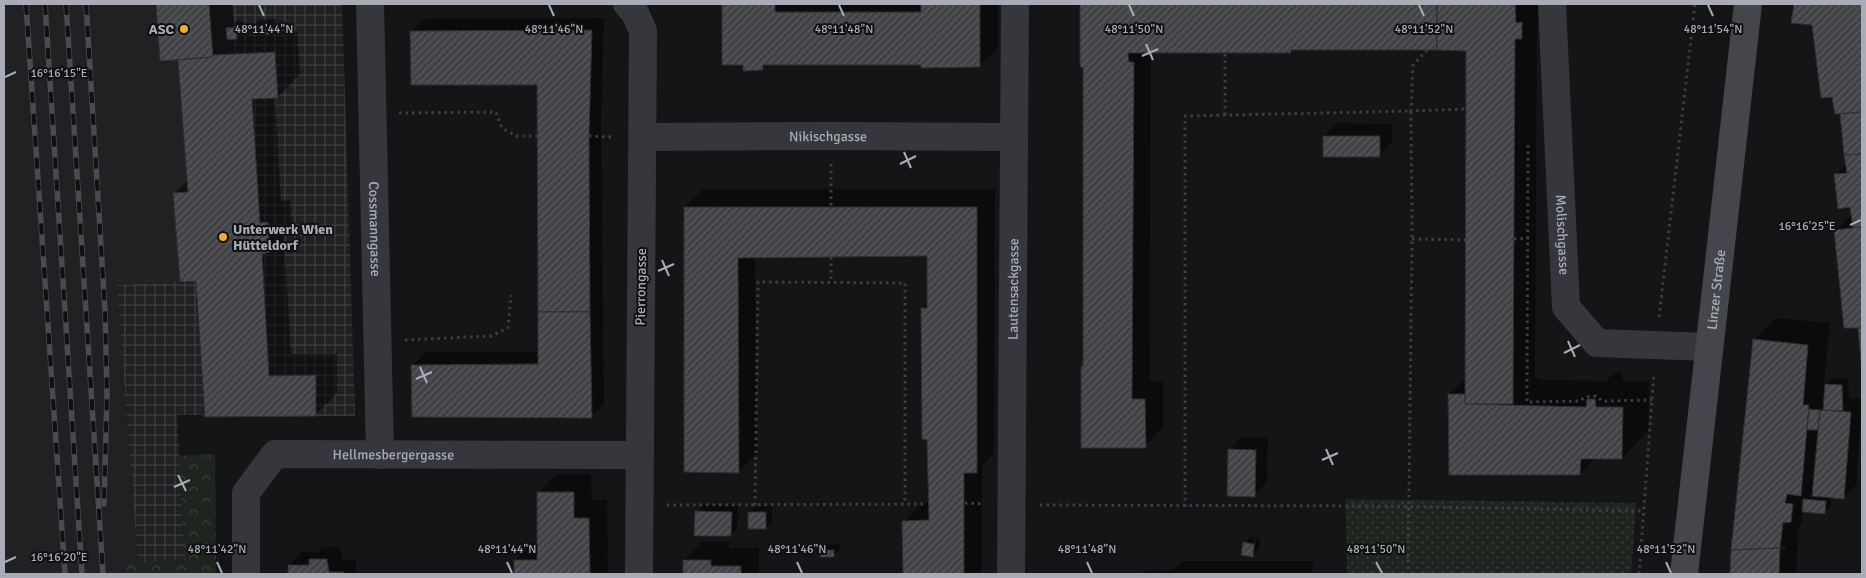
<svg xmlns="http://www.w3.org/2000/svg" width="1866" height="578" font-family="Signika,sans-serif">
<style>
.built{fill:#212124}
.industrial{fill:url(#industrial-grid)}
.green{fill:url(#green-dots)}
.forest{fill:url(#forest-crowns)}
.shadow{fill:#0007;fill-rule:evenodd}
.building{fill:url(#building-hatch);stroke:#2f2f33}
.lines{fill:none;stroke-linecap:round;stroke-linejoin:round}
.path{stroke:#3c3e43;stroke-width:3;stroke-dasharray:2.5 4;stroke-linecap:butt}
.street{stroke:#36373c;stroke-width:28}
.secondary{stroke:#44464c;stroke-width:28}
.tram{stroke:#494b51;stroke-width:1}
.rail-casing{stroke:#494b51;stroke-width:5.5}
.rail{stroke:#101012;stroke-width:4;stroke-dasharray:11;stroke-linecap:butt}
.ticks{fill:none;stroke:#a8acb6;stroke-width:2}
.poi-dot{fill:#e9ad3b;stroke:#101012;stroke-width:2}
.labels{text-anchor:middle;dominant-baseline:central;stroke-width:4;stroke-linejoin:round;paint-order:stroke}
.poi-label{font-size:14px;font-weight:bold;fill:#a8acb6;stroke:#101012;text-anchor:end}
.street-label{font-size:14px;fill:#a8acb6;stroke:#101012}
.ticks-label{font-size:12px;text-anchor:middle;fill:#a8acb6;stroke:#101012;stroke-width:4;stroke-linejoin:round;paint-order:stroke}
</style>
<defs>
<pattern id="industrial-grid" width="8" height="8" patternUnits="userSpaceOnUse" patternTransform="scale(1.25)"><rect width="8" height="8" fill="#212124"/><path d="M0 4h8M4 0v8" fill="none" stroke="#3e3f42"/></pattern>
<pattern id="green-dots" width="8" height="8" patternUnits="userSpaceOnUse" patternTransform="scale(1.25)"><rect width="8" height="8" fill="#1d251e"/><path d="M2 2h.1M6 6h.1" fill="none" stroke="#3b423c" stroke-width="1.8" stroke-linecap="round"/></pattern>
<pattern id="forest-crowns" width="20" height="18" patternUnits="userSpaceOnUse" patternTransform="scale(1.25)"><rect width="20" height="18" fill="#1d251e"/><path d="M2 6a3 3 0 1 1 6 0M12 15a3 3 0 1 1 6 0" fill="none" stroke="#3b423c"/></pattern>
<pattern id="building-hatch" width="6" height="6" patternUnits="userSpaceOnUse" patternTransform="scale(1.25)"><rect width="6" height="6" fill="#424247"/><path d="M-1 1l2-2M0 6l6-6M5 7l2-2" fill="none" stroke="#5a5b5f"/></pattern>
</defs>
<rect width="100%" height="100%" fill="#151517"/>
<polygon class="built" points="4,4 289,4 272,52 213,55 213,57 178,60 188,192 173,194 180,282 117,285 138,563 126,563 127,574 4,574"/>
<polygon class="industrial" points="232,4 342,4 355,416 205,417 204,415 177,415 185,560 138,563 117,285 179,282 173,193 188,192 178,60 235,54"/>
<polygon class="green" points="1346,499 1636,503 1631,574 1347,574"/>
<polygon class="forest" points="215,454 216,574 127,574 126,563 185,560 179,456"/>
<g class="shadow">
<polygon points="157,4 232,4 234,22 242,21 243,33 253,33 253,26 259,20 276,19 277,27 272,32 297,31 300,74 278,97 275,97 281,201 290,200 292,229 284,236 291,354 337,354 337,393 315,415 206,416 197,279 174,194 188,180 179,58 161,60"/>
<polygon points="723,4 998,4 998,48 979,66 922,64 767,64 762,69 744,64 723,64"/>
<polygon points="1082,4 1543,4 1543,16 1537,22 1535,378 1540,378 1540,380 1606,381 1615,372 1622,373 1623,381 1649,381 1648,431 1622,458 1596,458 1580,474 1449,394 1467,377 1468,50 1293,49 1290,52 1151,52 1150,381 1163,381 1163,428 1145,446 1082,366 1084,365 1084,65 1082,65"/>
<polygon points="1795,4 1862,4 1862,359 1859,329 1861,327 1835,231 1852,214 1851,205 1835,175 1847,163 1841,114 1843,112 1833,96 1813,24 1793,22"/>
<polygon points="604,18 601,122 604,404 591,417 413,365 426,352 539,352 539,84 411,32 424,19"/>
<polygon points="1337,123 1392,124 1392,143 1379,156 1324,136"/>
<polygon points="703,189 995,189 994,453 982,466 982,570 978,574 905,574 904,522 922,503 930,503 922,308 928,302 928,255 755,256 757,453 738,472 685,207"/>
<path d="M1776,318L1830,323L1824,383H1827L1832,378L1848,379L1849,398L1862,399L1856,485L1843,498L1831,497V506L1824,513L1803,511L1802,524L1798,528L1796,574H1731L1754,340ZM1786,546V549L1748,551V548Z"/>
<polygon points="1242,437 1268,437 1267,482 1254,495 1229,450"/>
<polygon points="591,474 592,500 607,500 608,574 515,574 515,560 533,542 539,542 538,493 556,475"/>
<polygon points="703,505 738,506 737,529 731,535 696,512"/>
<polygon points="756,506 772,506 772,522 766,528 749,512"/>
<path d="M1251,536L1260,538L1259,549L1252,555L1245,543ZM1254,537L1256,538L1255,550H1252Z"/>
<polygon points="702,542 729,542 729,548 759,548 759,574 684,574 684,561"/>
<polygon points="828,544 840,544 840,549 833,556 821,550"/>
<polygon points="323,547 339,547 339,551 342,551 342,560 356,560 356,574 290,574 290,565 302,552 318,552"/>
<polygon points="1183,561 1312,561 1314,562 1312,574 1142,574 1145,571 1173,570"/>
</g>
<g class="building">
<polygon points="156,4 209,4 213,57 160,61"/>
<polygon points="722,4 775,4 775,12 921,12 921,4 980,4 980,67 921,68 921,65 763,65 763,70 743,71 743,65 722,65"/>
<polygon points="1080,4 1437,4 1437,50 1291,50 1291,53 1128,53 1129,62 1134,62 1132,399 1145,399 1146,448 1081,448 1081,366 1083,366 1083,67 1080,67"/>
<polygon points="1437,4 1515,4 1516,23 1522,22 1522,39 1515,39 1513,404 1465,404 1466,51 1437,50"/>
<polygon points="1794,4 1862,4 1862,112 1835,114 1832,97 1821,98 1812,25 1791,23"/>
<polygon points="270,25 271,34 252,35 251,26"/>
<polygon points="236,27 237,39 227,40 226,28"/>
<polygon points="592,30 589,136 590,312 538,312 537,85 411,85 410,31"/>
<polygon points="275,52 278,98 252,99 260,223 268,222 270,252 262,254 269,376 316,375 316,416 205,417 196,281 180,282 173,193 188,192 178,60 213,57 213,55"/>
<polygon points="1862,112 1862,154 1844,155 1840,114"/>
<rect x="1323" y="136" width="57" height="21"/>
<polygon points="1862,154 1862,227 1853,228 1850,207 1838,209 1834,174 1847,173 1844,155"/>
<polygon points="684,207 977,207 977,473 964,473 964,574 903,574 902,521 929,520 927,440 922,439 921,308 927,308 927,256 738,258 739,473 684,472"/>
<polygon points="1862,227 1862,328 1844,328 1834,230"/>
<polygon points="538,312 590,312 592,418 412,417 411,365 538,364"/>
<polygon points="1862,328 1862,372 1858,329"/>
<polygon points="1753,339 1808,345 1803,405 1809,405 1801,496 1787,494 1785,503 1793,504 1791,522 1783,523 1780,548 1731,550"/>
<polygon points="1825,384 1842,385 1843,411 1823,410"/>
<polygon points="1448,394 1465,394 1465,404 1586,407 1587,399 1595,399 1596,407 1623,407 1622,459 1581,459 1580,475 1449,475"/>
<polygon points="1809,409 1820,410 1818,430 1807,430"/>
<polygon points="1820,410 1851,412 1844,499 1812,496"/>
<polygon points="1228,449 1256,450 1255,497 1227,496"/>
<polygon points="537,492 574,492 574,518 589,518 590,574 514,574 514,560 537,560"/>
<polygon points="1803,499 1826,501 1825,514 1802,512"/>
<polygon points="695,511 732,512 731,536 694,536"/>
<rect x="748" y="512" width="18" height="17"/>
<polygon points="1243,542 1254,544 1253,557 1241,555"/>
<polygon points="1780,548 1779,574 1730,574 1731,550"/>
<rect x="820" y="550" width="14" height="7"/>
<polygon points="309,559 327,559 329,572 344,572 344,574 288,574 288,565 309,565"/>
<polygon points="683,560 711,560 711,566 741,566 741,574 683,574"/>
</g>
<g class="lines">
<g class="path">
<polyline points="1427,50 1413,65 1411,111 1466,109"/>
<polyline points="1225,54 1225,115"/>
<polyline points="399,113 496,112 502,128 516,136 538,136"/>
<polyline points="589,136 613,137"/>
<polyline points="1528,145 1527,402 1580,401 1585,397 1596,396 1602,401 1652,400"/>
<polyline points="831,164 831,207"/>
<polyline points="1412,239 1466,240"/>
<polyline points="1514,239 1529,238"/>
<polyline points="831,257 831,283"/>
<polyline points="1659,317 1695,4"/>
<polyline points="405,340 491,336 508,328 511,295"/>
<polyline points="965,503 983,504"/>
<polyline points="667,505 927,504"/>
<polyline points="755,505 758,282 905,283 905,504"/>
<polyline points="1040,505 1380,506 1644,511"/>
<polyline points="1185,507 1185,116 1411,111 1412,239 1408,574"/>
<polyline points="1639,574 1654,373"/>
</g>
<g class="street">
<path id="s1" d="M370,4L380,455"/>
<polyline points="627,4 635,13 643,31 639,574"/>
<path id="s2" d="M1552,4L1566,307L1597,343L1709,347"/>
<path id="s3" d="M643,137L831,136L1013,137"/>
<path id="s4" d="M246,574V493L275,454L640,455"/>
<path id="s5" d="M1011,574L1015,4"/>
</g>
<path class="secondary" id="s6" d="M1684,574L1748,4"/>
<g class="tram">
<polyline points="1677,574 1685,486 1740,4"/>
<polyline points="1690,574 1706,407 1753,4"/>
</g>
<g class="rail-casing">
<g id="rail">
<polyline points="26,4 65,574"/>
<polyline points="45,4 82,574"/>
<polyline points="66,4 103,574"/>
<polyline points="86,4 105,311 107,395 104,504"/>
</g>
</g>
<use href="#rail" class="rail"/>
</g>
<path class="ticks" d="M259,5L264,16M549,5L554,16M839,5L844,16M1129,5L1134,16M1419,5L1424,16M1708,5L1713,16M1146,44L1153,60M1142,56L1158,49M5,77L16,72M904,152L911,168M900,164L916,156M1850,225L1861,220M662,260L669,276M658,271L674,264M1568,341L1575,357M1564,353L1580,345M420,367L427,383M416,379L432,372M1326,449L1333,465M1322,460L1338,453M178,475L186,491M174,487L190,480M5,562L16,557M217,562L222,573M507,562L512,573M797,562L802,573M1087,562L1092,573M1376,562L1382,573M1666,562L1671,573"/>
<g class="poi-dot">
<circle cx="184" cy="29" r="5"/>
<circle cx="223" cy="237" r="5"/>
</g>
<g class="labels">
<g class="poi-label">
<text x="174" y="29">ASC</text>
<text x="233" y="229" text-anchor="start">Unterwerk Wien<tspan x="233" dy="16">Hütteldorf</tspan></text>
</g>
<g class="street-label">
<text stroke="none"><textPath href="#s3" startOffset="185">Nikischgasse</textPath></text>
<text stroke="none"><textPath href="#s1" startOffset="225">Cossmanngasse</textPath></text>
<text stroke="none"><textPath href="#s2" startOffset="231">Molischgasse</textPath></text>
<text transform="translate(641 287) rotate(-89)">Pierrongasse</text>
<text stroke="none"><textPath href="#s5" startOffset="285">Lautensackgasse</textPath></text>
<text stroke="none"><textPath href="#s6" startOffset="286">Linzer Straße</textPath></text>
<text stroke="none"><textPath href="#s4" startOffset="248">Hellmesbergergasse</textPath></text>
</g>
</g>
<g class="ticks-label">
<text x="264" y="33">48°11'44"N</text>
<text x="844" y="33">48°11'48"N</text>
<text x="1134" y="33">48°11'50"N</text>
<text x="1424" y="33">48°11'52"N</text>
<text x="554" y="33">48°11'46"N</text>
<text x="1713" y="33">48°11'54"N</text>
<text x="59" y="77">16°16'15"E</text>
<text x="1807" y="230">16°16'25"E</text>
<text x="217" y="553">48°11'42"N</text>
<text x="507" y="553">48°11'44"N</text>
<text x="797" y="553">48°11'46"N</text>
<text x="1087" y="553">48°11'48"N</text>
<text x="1376" y="553">48°11'50"N</text>
<text x="1666" y="553">48°11'52"N</text>
<text x="59" y="561">16°16'20"E</text>
</g>
<rect width="1866" height="578" fill="none" stroke="#a8acb6" stroke-width="10"/>
</svg>
